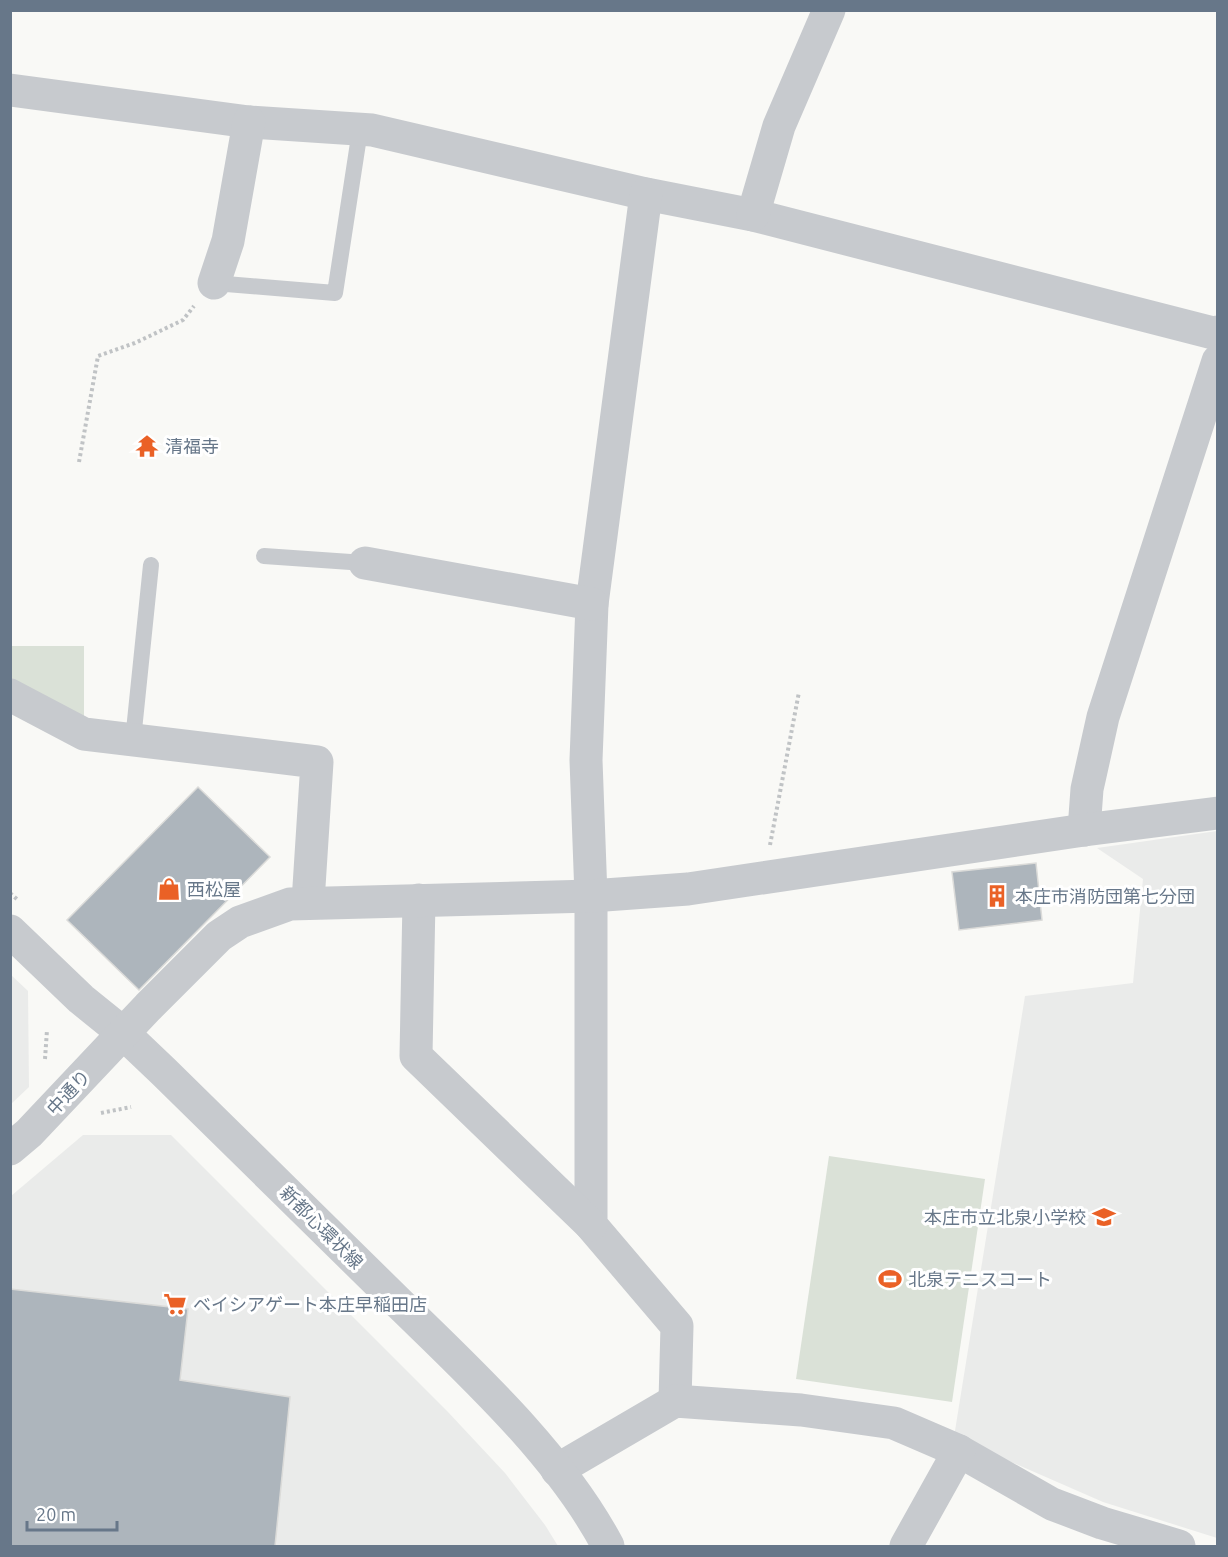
<svg xmlns="http://www.w3.org/2000/svg" width="1228" height="1557" font-family="Ubuntu,'Noto Sans JP',sans-serif">
<style>
.built{fill:#eaebea}
.green{fill:#dae1d7}
.building{fill:#adb5bc;stroke:#dbdbd9;stroke-width:1.5}
.lines{fill:none;stroke-linecap:round;stroke-linejoin:round}
.path{stroke:#c0c3c5;stroke-width:4;stroke-dasharray:3 3;stroke-linecap:butt}
.service{stroke:#c7cace;stroke-width:16}
.minor{stroke:#c7cace;stroke-width:33}
.tertiary{stroke:#c7cace;stroke-width:33}
.labels{text-anchor:middle;dominant-baseline:central;stroke-width:6;stroke-linejoin:round;paint-order:stroke}
.poi-label{font-size:18px;fill:#677789;stroke:#fff;text-anchor:start}
.street-label{font-size:18px;fill:#677789;stroke:#fff}
</style>
<rect width="100%" height="100%" fill="#f9f9f6"/>
<g class="built">
<polygon points="1217,831 1217,1538 1103,1502 954,1437 1025,996 1133,983 1143,879 1097,848"/>
<polygon points="11,975 28,991 29,1087 11,1104"/>
<polygon points="83,1135 171,1135 448,1412 505,1473 545,1525 558,1546 11,1546 11,1196"/>
</g>
<g class="green">
<polygon points="10,646 84,646 84,718 11,679"/>
<polygon points="829,1156 985,1179 952,1402 796,1379"/>
</g>
<g class="building">
<polygon points="198,787 270,857 139,990 67,920"/>
<polygon points="1036,863 1042,920 959,930 952,872"/>
<polygon points="10,1289 188,1309 180,1380 290,1397 275,1546 10,1546"/>
</g>
<g class="lines">
<g class="path">
<polyline points="79,462 98,356 135,343 183,320 194,306"/>
<polyline points="770,845 799,692"/>
<polyline points="10,893 18,900"/>
<polyline points="45,1059 47,1030"/>
<polyline points="101,1113 131,1107"/>
</g>
<g class="service">
<polyline points="214,283 335,293 360,130"/>
<polyline points="264,556 365,563"/>
<polyline points="133,740 151,565"/>
</g>
<g class="minor">
<polyline points="10,90 249,122 372,130 646,194 753,215 1213,333 1218,332"/>
<polyline points="646,194 592,604 586,760 591,896 591,1225 677,1326 675,1401"/>
<polyline points="214,283 228,241 249,122"/>
<polyline points="365,563 592,604"/>
<polyline points="10,695 84,734 317,762 308,902"/>
<polyline points="1084,830 1087,789 1103,717 1218,361"/>
<polyline points="419,900 416,1056 591,1225"/>
<polyline points="557,1470 675,1401 801,1410 894,1423 959,1451 1052,1504 1102,1523 1179,1546"/>
<polyline points="906,1546 959,1451"/>
</g>
<g class="tertiary">
<polyline points="753,215 779,126 829,10"/>
<path d="M10,931L81,999L123,1033L164,1072C244,1151 324,1229 404,1308C476,1378 561,1457 608,1546"/>
<polyline points="10,1149 29,1133 148,1007 219,936 240,922 290,904 591,896 688,889 1084,830 1218,813"/>
</g>
</g>
<defs>
<g id="temple-bare" transform="scale(1.8)"><path d="M0-6L5-2H3V0L6.5 2.5H4V6H1.5V3h-3V6H-4V2.5H-6.5L-3 0V-2H-5Z" fill="#ea6126" stroke="#fff" stroke-width="2.5" paint-order="stroke"/></g>
<g id="shop-bare" transform="scale(1.8)"><path d="M-5-2.5h2.3a2.7 3.5 0 0 1 5.4 0H5L5.5 6h-11ZM-1.5-2.5h3a1.5 2.3 0 0 0-3 0Z" fill="#ea6126" stroke="#fff" stroke-width="2.5" paint-order="stroke"/></g>
<g id="building-bare" transform="scale(1.8)"><path d="M-4-6H4V6H1V3H-1V6H-4ZM-2.5-4.3h1.7v1.8h-1.7ZM.8-4.3h1.7v1.8H.8ZM-2.5-1h1.7V.8h-1.7ZM.8-1h1.7V.8H.8Z" fill="#ea6126" stroke="#fff" stroke-width="2.5" paint-order="stroke"/></g>
<g id="school-bare" transform="scale(1.8)"><path d="M0-5L7-2L0 1L-7-2ZM-4 1L0 2.5L4 1V4Q0 6-4 4Z" fill="#ea6126" stroke="#fff" stroke-width="2.5" paint-order="stroke"/></g>
<g id="stadium-bare" transform="scale(1.8)"><path d="M0-5a6.5 5 0 1 0 0 10a6.5 5 0 1 0 0-10ZM-3.5-1.8h7v3.6h-7Z" fill="#ea6126" stroke="#fff" stroke-width="2.5" paint-order="stroke"/></g>
<g id="supermarket-bare" transform="scale(1.8)"><path d="M-6-5.5h2.5l.6 2H6L4.5 2H-2.5L-4.4-4H-6ZM-1.5 3.2a1.3 1.3 0 1 0 .1 0ZM3 3.2a1.3 1.3 0 1 0 .1 0Z" fill="#ea6126" stroke="#fff" stroke-width="2.5" paint-order="stroke"/></g>
</defs>
<g fill-rule="evenodd">
<use href="#temple-bare" x="147" y="446"/>
<use href="#shop-bare" x="169" y="889"/>
<use href="#building-bare" x="997" y="896"/>
<use href="#school-bare" x="1104" y="1217"/>
<use href="#stadium-bare" x="890" y="1279"/>
<use href="#supermarket-bare" x="175" y="1304"/>
</g>
<g class="labels">
<g class="poi-label">
<text x="165" y="446">清福寺</text>
<text x="187" y="889">西松屋</text>
<text x="1015" y="896">本庄市消防団第七分団</text>
<text x="1086" y="1217" text-anchor="end">本庄市立北泉小学校</text>
<text x="908" y="1279">北泉テニスコート</text>
<text x="193" y="1304">ベイシアゲート本庄早稲田店</text>
</g>
<g class="street-label">
<text transform="translate(68 1092) rotate(-47)">中通り</text>
<text transform="translate(322 1227) rotate(45)">新都心環状線</text>
</g>
</g>
<rect width="1228" height="1557" fill="none" stroke="#677789" stroke-width="24"/>
<path d="M27 1521v9h90v-9" fill="none" stroke="#677789" stroke-width="3"/>
<text x="36" y="1521" font-size="18" fill="#677789" stroke="#ffffff" stroke-width="4.5" paint-order="stroke">20 m</text>
</svg>
